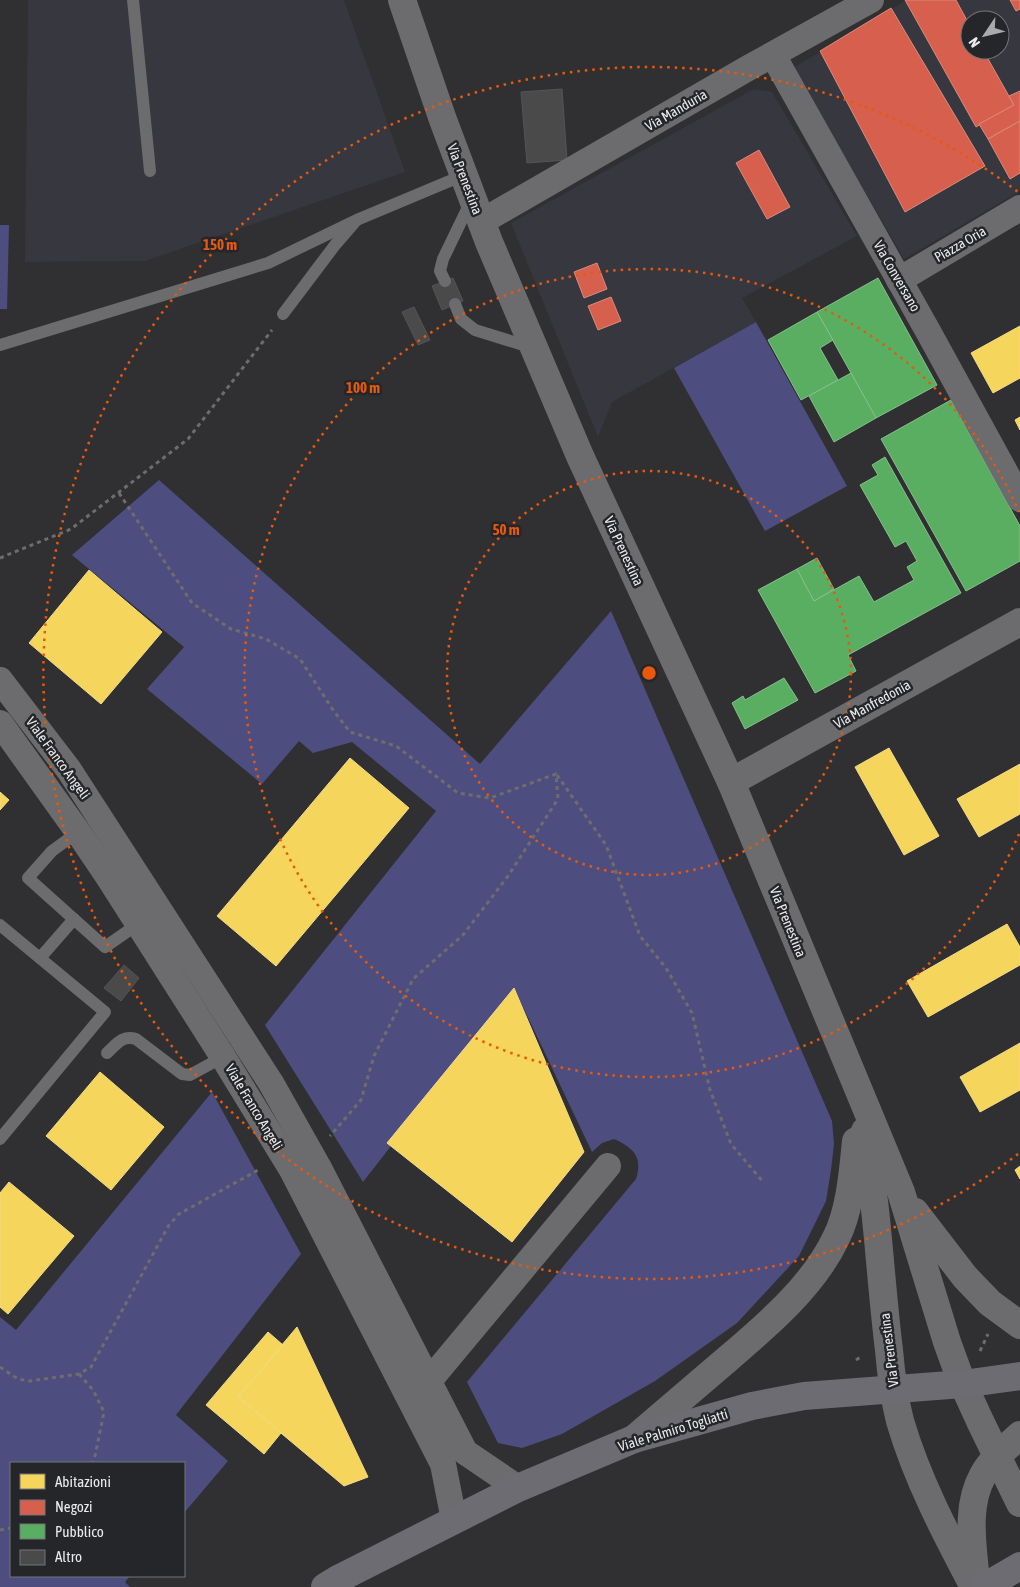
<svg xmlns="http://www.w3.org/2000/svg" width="1020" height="1587" font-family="'Asap Condensed',sans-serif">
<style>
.built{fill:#36373f;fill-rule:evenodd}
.green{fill:#4d4e7f}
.homes{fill:#f6d55c;stroke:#f3dc88}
.shops{fill:#d6604d;stroke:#dc8a7d}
.public{fill:#5aae61;stroke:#86c08b}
.building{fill:#4a4a4b;stroke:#545454}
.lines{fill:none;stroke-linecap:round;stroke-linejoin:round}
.path{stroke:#6d6d6e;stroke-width:3;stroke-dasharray:4 4;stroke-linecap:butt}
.lane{stroke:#6c6c6e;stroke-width:12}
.street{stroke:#6c6c6e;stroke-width:26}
.secondary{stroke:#6c6c6e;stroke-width:28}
.primary{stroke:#6c6c72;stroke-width:28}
.ring{fill:none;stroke:#e8590c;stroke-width:2.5;stroke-dasharray:2.5 5}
.labels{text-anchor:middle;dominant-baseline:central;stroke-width:5;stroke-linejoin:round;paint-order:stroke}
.street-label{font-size:14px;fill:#ebebee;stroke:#252629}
.centre{fill:#e8590c;stroke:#252629;stroke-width:2.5}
.ring-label{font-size:15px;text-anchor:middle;font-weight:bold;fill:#e8590c;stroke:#252629;stroke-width:5;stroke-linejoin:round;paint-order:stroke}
</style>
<rect width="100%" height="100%" fill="#303032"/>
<g class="built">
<polygon points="28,0 344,0 405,172 145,261 25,262"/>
<path d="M907,0H1020V191L904,259L793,68ZM970,20H1000V50H970Z"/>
<polygon points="754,89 772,92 857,236 742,298 756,322 612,402 598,437 511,223"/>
</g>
<g class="green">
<polygon points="0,225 9,225 7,309 0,309"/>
<polygon points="756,322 847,486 765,531 674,368"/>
<path d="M159,480L480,764L611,611L832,1121L834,1144L831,1170L826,1201L799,1256L737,1323L655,1381L562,1434L522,1448L498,1443L467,1382L636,1179C643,1157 634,1148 614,1139L602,1143L592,1152L514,988L363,1182L265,1025L436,811L352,742L313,753L299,741L262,784L147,689L184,647L72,555Z"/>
<polygon points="212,1092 301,1254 176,1415 228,1461 184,1513 184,1463 11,1463 11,1576 130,1576 125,1582 130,1587 0,1587 0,1317 16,1330"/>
</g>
<g class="homes">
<polygon points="1020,326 1020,378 993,393 971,353"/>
<polygon points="1020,417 1020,430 1015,420"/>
<polygon points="89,570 162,632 101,704 29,643"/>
<polygon points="889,748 939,836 904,855 855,767"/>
<polygon points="350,758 409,808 276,966 217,916"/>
<polygon points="1020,764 1020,814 979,837 957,799"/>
<polygon points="0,792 9,800 0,810"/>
<polygon points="1007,924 1020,947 1020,965 928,1017 907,981"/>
<polygon points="514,988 584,1152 512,1242 387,1143"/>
<polygon points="1020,1043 1020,1090 980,1112 960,1077"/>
<polygon points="100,1072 164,1127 111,1190 46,1136"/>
<polygon points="1020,1166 1020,1179 1015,1170"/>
<polygon points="9,1182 74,1236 8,1314 0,1307 0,1193"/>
<polygon points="297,1327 368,1477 344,1486 238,1397"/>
<polygon points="268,1332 283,1345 238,1397 281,1433 264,1454 206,1405"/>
</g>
<g class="shops">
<polygon points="905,0 956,0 970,26 970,50 983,50 1014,105 976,127"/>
<polygon points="1010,0 1020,0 1020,9 1016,11"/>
<polygon points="891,8 985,166 905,212 820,51"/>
<polygon points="1020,91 1020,121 988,139 979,124 1014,105 1009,96"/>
<polygon points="1020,121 1020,173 1010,179 988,139"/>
<polygon points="759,150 790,207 767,219 736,163"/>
<polygon points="597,263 607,289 584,298 574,272"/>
<polygon points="611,297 621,321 598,330 588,306"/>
</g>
<g class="public">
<polygon points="878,278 937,385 876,418 817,312"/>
<polygon points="817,312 833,340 820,348 838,380 801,400 768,340"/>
<polygon points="851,373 876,418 834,442 809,396"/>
<polygon points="951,400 1020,526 1020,561 966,591 881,439"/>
<polygon points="885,457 961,593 848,655 856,671 815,693 758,590 797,569 814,601 859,576 874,602 914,580 907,567 917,561 906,541 895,547 860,485 878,475 872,465"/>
<polygon points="817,558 834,589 814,601 797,569"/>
<polygon points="784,678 798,700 745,729 732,703 743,696 745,700"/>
</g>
<g class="building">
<polygon points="562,89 567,160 527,163 521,92"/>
<polygon points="453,278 463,301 442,310 432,286"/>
<polygon points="414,307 430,340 418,345 402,312"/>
<polygon points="124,965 139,978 121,1001 104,988"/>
</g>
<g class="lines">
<g class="path">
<polyline points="119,493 192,603 231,629 266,639 300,659 333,710 350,732 396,746 458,793 490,798 556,774 558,799 508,876 463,935 413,979 374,1056 361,1100 330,1136"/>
<polyline points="0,558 71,529 188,439 272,330"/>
<polyline points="557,775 606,845 640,936 666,968 692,1013 710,1090 731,1144 764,1183"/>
<polyline points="980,1351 988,1334"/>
<polyline points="856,1360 862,1356"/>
<polyline points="0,1367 18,1379 30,1381 79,1374 91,1367 169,1225 179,1214 260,1169"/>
<polyline points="79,1374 93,1390 104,1412 95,1456 92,1463"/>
<polyline points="0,1530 11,1528"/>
</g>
<g class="lane">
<polyline points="133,0 150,171"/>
<polyline points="445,281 440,271 443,259 471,201"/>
<polyline points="455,304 461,319 475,330 533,348"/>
<polyline points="283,314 335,245 354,223"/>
<polyline points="0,345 268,263 359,219 464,175"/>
<polyline points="78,832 52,851 28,878 105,947 138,924"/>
<polyline points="0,925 105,1012 0,1139"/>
<polyline points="40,958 74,919"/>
<path d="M107,1053C117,1044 122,1035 136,1039L182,1074L190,1075L223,1057"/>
</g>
<g class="street">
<polyline points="773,55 929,333 1020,499"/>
<polyline points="481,222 750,67 871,0"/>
<polyline points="899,280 1020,208"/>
<polyline points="0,680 69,770 271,1083 320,1170 465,1452 518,1488"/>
<polyline points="0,723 78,832 109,878 223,1057 292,1170 443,1464 454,1520"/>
<polyline points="429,1381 608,1166"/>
</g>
<g class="secondary">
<polyline points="402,0 443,120 489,242 580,456 731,782 901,1192 947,1342 959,1375 980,1421 1020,1503"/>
<polyline points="731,782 1020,622"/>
<path d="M865,1131C869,1164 874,1196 877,1229C881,1269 884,1310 889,1350C891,1374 894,1397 900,1421C917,1479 946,1534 974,1587"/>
<polyline points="915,1212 965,1277 990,1303 1020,1325"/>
<path d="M634,1439C664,1413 694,1388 724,1362C765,1327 813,1287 836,1238C850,1211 853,1171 856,1141"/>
<path d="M976,1582C973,1546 965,1507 983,1475C992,1459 1007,1447 1020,1435"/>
</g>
<g class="primary">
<polyline points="325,1587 338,1579 518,1488 634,1439 752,1406 804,1396 963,1384 1020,1376"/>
<polyline points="984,1587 1020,1566"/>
</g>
</g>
<g class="ring">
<circle cx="649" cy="673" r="202"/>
<path d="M1019 834A404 404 0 1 1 1019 512"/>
<path d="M1018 1154A606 606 0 1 1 1018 192"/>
</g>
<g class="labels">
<g class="street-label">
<text transform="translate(676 110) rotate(-30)">Via Manduria</text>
<text transform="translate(465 179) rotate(69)">Via Prenestina</text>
<text transform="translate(960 244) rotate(-30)">Piazza Oria</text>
<text transform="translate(897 276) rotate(60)">Via Conversano</text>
<text transform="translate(624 551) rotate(65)">Via Prenestina</text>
<text transform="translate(872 704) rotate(-29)">Via Manfredonia</text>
<text transform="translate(58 758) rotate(54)">Viale Franco Angeli</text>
<text transform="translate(788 922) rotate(68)">Via Prenestina</text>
<text transform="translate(254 1107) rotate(59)">Viale Franco Angeli</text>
<text transform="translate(889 1350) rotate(-97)">Via Prenestina</text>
<text transform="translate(673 1430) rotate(-17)">Viale Palmiro Togliatti</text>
</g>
</g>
<circle cx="649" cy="673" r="8" class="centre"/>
<g class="ring-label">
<text x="220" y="250">150 m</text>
<text x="363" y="393">100 m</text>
<text x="506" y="535">50 m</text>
</g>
<rect x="10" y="1462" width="175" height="115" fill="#252629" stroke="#747578"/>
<rect x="20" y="1474" width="25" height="15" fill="#f6d55c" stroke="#747578"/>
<text x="55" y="1487" font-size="15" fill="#ebebee">Abitazioni</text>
<rect x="20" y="1500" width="25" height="15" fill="#d6604d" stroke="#747578"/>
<text x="55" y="1512" font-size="15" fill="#ebebee">Negozi</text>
<rect x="20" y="1524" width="25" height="15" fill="#5aae61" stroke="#747578"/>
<text x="55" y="1537" font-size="15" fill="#ebebee">Pubblico</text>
<rect x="20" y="1550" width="25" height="15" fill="#4a4a4b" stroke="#747578"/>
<text x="55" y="1562" font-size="15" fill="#ebebee">Altro</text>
<g transform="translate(985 35) rotate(235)"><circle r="24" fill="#252629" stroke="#747578"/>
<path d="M0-4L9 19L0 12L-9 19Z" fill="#aaaaac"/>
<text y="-8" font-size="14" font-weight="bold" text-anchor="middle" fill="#ebebee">N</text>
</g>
</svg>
